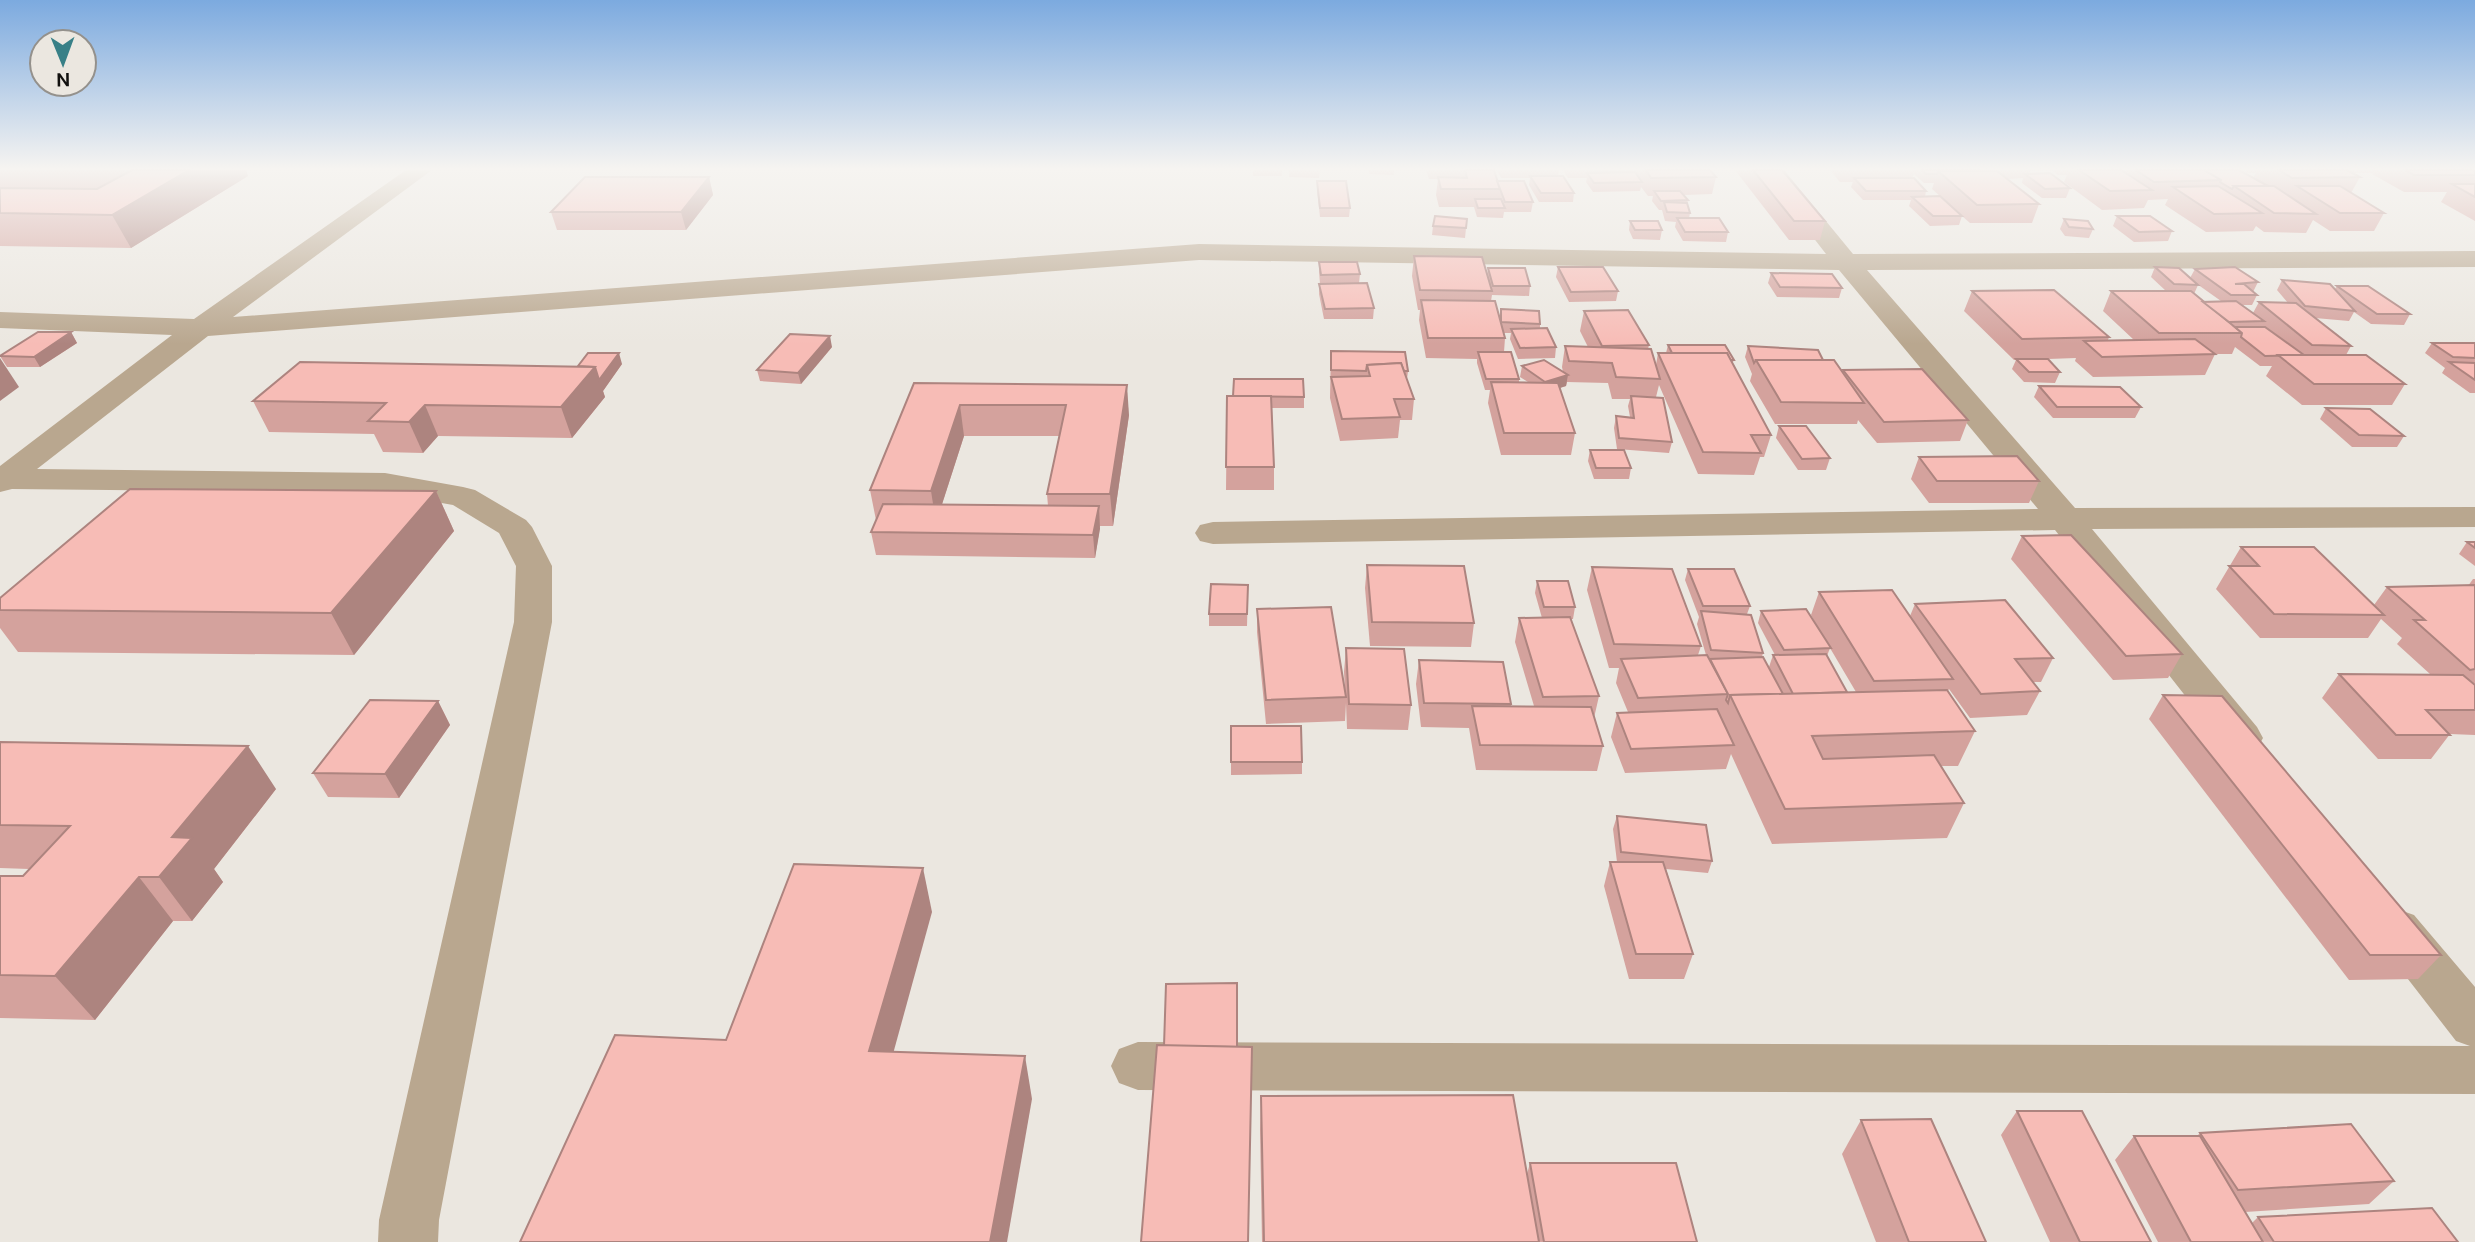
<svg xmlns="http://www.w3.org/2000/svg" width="2475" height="1242" font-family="'DM Sans',sans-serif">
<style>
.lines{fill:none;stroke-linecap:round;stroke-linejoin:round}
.minor{fill:#b9a78f;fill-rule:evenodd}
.wall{fill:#d4a29d;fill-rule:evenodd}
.shaded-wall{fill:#ad847f}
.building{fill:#f7bcb6;stroke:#ad847f;stroke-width:2}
</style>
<rect width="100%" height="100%" fill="#ebe7e0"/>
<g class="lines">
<g class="minor">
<polygon points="406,170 432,170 233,317 1199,244 1826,254 1761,170 1784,170 1853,254 2475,251 2475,267 1867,270 2075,508 2475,507 2475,527 2092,529 2257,727 2263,738 2257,749 2242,753 2227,749 2055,530 1213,544 1200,541 1195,533 1200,525 1213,522 2038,509 1839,270 1199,260 208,336 37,469 385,473 463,487 475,490 526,520 532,527 552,566 552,622 439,1220 438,1242 378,1242 379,1220 514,622 516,566 499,533 453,505 385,493 12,489 0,492 0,466 172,335 0,328 0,312 194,319"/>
<polygon points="2397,909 2414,915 2475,987 2475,1094 1138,1090 1119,1083 1111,1066 1119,1049 1138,1042 2470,1046 2456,1041 2380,943 2372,929 2380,915"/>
</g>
</g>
<g class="wall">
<polygon points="0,170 246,170 248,176 131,248 0,246"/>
<rect x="1253" y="170" width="29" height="6"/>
<polygon points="1289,170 1320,170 1319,178 1289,177"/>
<polygon points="1369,170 1394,170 1394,175 1369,174"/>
<polygon points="1426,170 1494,170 1497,182 1533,202 1531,212 1504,212 1503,218 1477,217 1474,207 1439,207 1436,195 1438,179 1429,179"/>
<polygon points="1497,170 1559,170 1558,176 1574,193 1573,202 1539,202 1529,185 1530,178 1501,178"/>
<polygon points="1563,170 1632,170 1631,172 1632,170 1710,170 1716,177 1712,194 1684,195 1688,200 1687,204 1690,213 1689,218 1728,232 1726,242 1683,241 1675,227 1676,222 1665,221 1662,210 1659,210 1652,201 1653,196 1648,196 1641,187 1640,191 1593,192 1586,182 1587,178 1568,178"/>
<polygon points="1735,170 1782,170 1825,221 1820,240 1789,240"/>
<path d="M1830,170H2031L2029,174L2070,188L2066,198H2042L2022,183L2023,178L2007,179L2039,204L2032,223H1970L1962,216L1959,225L1930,226L1909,206L1911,200H1863L1851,187L1853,182H1840ZM1914,174L1924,183H1934L1932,189L1958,212L1925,197L1926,191L1912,178Z"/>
<polygon points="2051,170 2239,170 2253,178 2256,173 2247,173 2243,170 2475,170 2475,221 2441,202 2447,192 2404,192 2372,174 2373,173 2352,173 2360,177 2351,193 2384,213 2374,231 2330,231 2313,220 2306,233 2264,232 2256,226 2253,231 2206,232 2165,205 2168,199 2148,200 2144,208 2102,210 2064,182 2067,175 2058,175"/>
<polygon points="709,177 713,195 686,230 557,230 551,212"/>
<polygon points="1317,181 1350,208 1349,217 1320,217 1317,190"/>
<polygon points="2117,216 2172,231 2168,241 2134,242 2113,226"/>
<polygon points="1467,219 1465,238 1432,235 1433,226"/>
<polygon points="2064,219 2093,229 2089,238 2065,236 2060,229"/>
<polygon points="1630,221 1662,230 1660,240 1633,239 1629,230"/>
<polygon points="1414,256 1487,275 1488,268 1530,286 1529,296 1492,295 1491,301 1499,318 1501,309 1540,324 1540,328 1556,347 1555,358 1518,359 1510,339 1511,333 1504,333 1505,338 1504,352 1519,379 1519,382 1528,382 1520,377 1522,366 1563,372 1562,367 1565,346 1588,347 1580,331 1584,311 1649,345 1648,349 1656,365 1658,353 1666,353 1668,345 1734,360 1732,364 1771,435 1764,457 1760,457 1754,475 1698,474 1659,385 1656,397 1672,442 1669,453 1617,449 1614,428 1616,416 1630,417 1628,406 1630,399 1612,399 1608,383 1567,382 1566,386 1560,388 1575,433 1571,455 1501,455 1488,403 1490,390 1485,390 1477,363 1477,359 1426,358 1419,320 1420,310 1418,310 1412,276"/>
<polygon points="1319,262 1360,274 1359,283 1374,308 1373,319 1324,319 1319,294 1319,284 1320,284 1319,272"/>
<polygon points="1558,267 1618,291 1616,301 1569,302 1556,277"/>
<path d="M2155,267L2190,278L2195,269L2258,282L2253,292L2257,295L2252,305H2241L2253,313L2259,302L2288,303L2277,290L2282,280L2335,289L2337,286L2410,314L2404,325L2371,324L2354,312L2349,321L2315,318L2351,346L2346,355L2405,384L2392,405H2302L2266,376L2272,366H2260L2235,347L2232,354H2215L2205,375L2093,377L2075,361L2076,358L2048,359L2060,372L2055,383L2024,382L2012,369L2016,360H2014L1964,311L1972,291L2109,337L2108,340H2134L2103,311L2111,291H2166L2151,277ZM2197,284L2221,301L2203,302L2194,294L2198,285Z"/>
<polygon points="1771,273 1842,288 1839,298 1777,297 1768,283"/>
<polygon points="71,332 77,343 40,367 7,367 0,356"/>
<polygon points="2432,343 2475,343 2475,393 2470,393 2442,373 2445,368 2425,353"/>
<polygon points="1748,346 1823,360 1842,372 1843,370 1968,420 1960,441 1877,443 1858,420 1857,424 1775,424 1750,381 1752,374 1745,357"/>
<polygon points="832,347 801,384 760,381 757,370"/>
<polygon points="1331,351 1408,371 1407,379 1414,399 1412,420 1400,420 1398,438 1340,441 1330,398"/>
<polygon points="622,364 603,391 605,397 572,438 438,436 423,453 383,452 374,434 269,432 253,401 578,366"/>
<path d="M914,383L1129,415L1113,526H1100L1095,558L876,555L871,532L876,520L870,490ZM964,436H1059L1047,494L1048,506L942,504Z"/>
<polygon points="2039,386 2141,407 2135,418 2053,418 2034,397"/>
<polygon points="1227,396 1304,397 1304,408 1272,408 1274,467 1274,490 1226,490"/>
<polygon points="2326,408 2404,436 2397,447 2352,447 2320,419"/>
<polygon points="1779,426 1830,458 1826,470 1798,470 1776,438"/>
<polygon points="1590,450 1631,468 1629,479 1594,479 1588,461"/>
<polygon points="1919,457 2039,481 2029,503 1929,503 1911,479"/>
<polygon points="436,491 454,531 354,655 18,652 0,628 0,598"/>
<polygon points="2022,536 2182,654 2168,678 2113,680 2011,559"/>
<polygon points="2467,542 2475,542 2475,566 2459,554"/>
<polygon points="2241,547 2374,605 2387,587 2468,586 2473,579 2475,579 2475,735 2450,734 2431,759 2378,759 2322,698 2339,674 2430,674 2397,644 2402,638 2381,619 2368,638 2260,638 2216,589"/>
<polygon points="1367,565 1474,623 1471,647 1370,646 1365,588"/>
<path d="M1592,567L1701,646L1698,655H1706L1697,624L1699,617L1685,580L1688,569L1750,606L1747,614L1763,653L1762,657L1779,687L1769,667L1773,655H1775L1758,623L1761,611L1822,635L1811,615L1819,592L1910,616L1915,604L2053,658L2041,682H2033L2040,691L2027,715L1970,718L1949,689L1948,691L1975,731L1958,766H1941L1964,803L1947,838L1772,844L1731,754L1726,769L1625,773L1611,737L1617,713L1628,712L1616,683L1619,668H1609L1587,590ZM1830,648L1856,692H1847L1827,656Z"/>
<polygon points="1537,581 1575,607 1573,619 1571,619 1599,696 1594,718 1603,746 1597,771 1476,770 1469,728 1421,727 1416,684 1419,660 1511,704 1511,706 1534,706 1515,642 1519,618 1542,618 1535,593"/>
<polygon points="1248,585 1247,626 1209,626 1209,614"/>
<polygon points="1257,609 1345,690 1344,672 1346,648 1411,705 1408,730 1347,729 1346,703 1345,721 1266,724 1257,632"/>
<polygon points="2163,695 2441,955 2418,979 2349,980 2149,719"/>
<polygon points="438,701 450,725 399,798 328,797 313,773"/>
<polygon points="1231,726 1302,762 1302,774 1231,775"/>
<polygon points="0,742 276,789 214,869 223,882 192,921 173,921 95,1020 0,1018 0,876 23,876 29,869 0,868"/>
<polygon points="1617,816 1712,861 1708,873 1666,869 1693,954 1684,979 1629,979 1604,886 1610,862 1617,862 1613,829"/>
<polygon points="1261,1096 1527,1174 1530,1163 1697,1242 1262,1242 1260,1130"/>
<polygon points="2017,1111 2151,1242 2050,1242 2001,1135"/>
<polygon points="1861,1120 1986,1242 1876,1242 1842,1154"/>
<polygon points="2200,1133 2394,1181 2369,1204 2245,1212 2252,1223 2258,1217 2458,1242 2158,1242 2115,1160 2134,1136 2197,1136"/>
</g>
<g class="shaded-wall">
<polygon points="189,170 246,170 248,176 131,248 112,215"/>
<polygon points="709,177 713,195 686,230 681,212"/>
<polygon points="71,332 77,343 40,367 34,357"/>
<polygon points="830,336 832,347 801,384 798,373"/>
<polygon points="619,353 622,364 603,391 605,397 572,438 561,407 595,367"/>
<polygon points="0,358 19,387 0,401"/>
<polygon points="1568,375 1566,386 1543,393 1545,382"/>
<polygon points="1127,385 1129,415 1113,526 1110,494"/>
<polygon points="425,405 438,436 423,453 409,422"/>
<polygon points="960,405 964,436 936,523 931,491"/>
<polygon points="436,491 454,531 354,655 331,613"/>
<polygon points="1099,506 1100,529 1095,558 1093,535"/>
<polygon points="438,701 450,725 399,798 385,774"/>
<polygon points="248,746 276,789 214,869 223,882 192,921 159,877 172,837"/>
<polygon points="923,868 932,912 882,1094 869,1051"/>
<polygon points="139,877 173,921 95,1020 55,976"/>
<polygon points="1025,1056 1032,1099 1007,1242 990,1242"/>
</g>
<g class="building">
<polygon points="132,170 189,170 112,215 0,213 0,188 97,189"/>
<polygon points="1465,170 1494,170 1500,189 1441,189 1438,177 1467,178"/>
<polygon points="1646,170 1710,170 1716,177 1651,178"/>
<polygon points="1753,170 1782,170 1825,221 1794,221"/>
<polygon points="1922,170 1979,170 1980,171 1938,171 1937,174 1926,174"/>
<polygon points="2079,170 2121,170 2152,190 2110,191"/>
<polygon points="2136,170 2204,170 2221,180 2154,182"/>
<polygon points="2204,170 2239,170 2268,186 2234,186 2232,189 2220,182 2221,180"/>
<polygon points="2279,170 2347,170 2360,177 2292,178"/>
<polygon points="2406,170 2473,170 2475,171 2475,175 2414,175"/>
<polygon points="1938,171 1997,171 2039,204 1977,205"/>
<polygon points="1635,172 1642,182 1594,183 1587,173"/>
<polygon points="2050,173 2070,188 2045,189 2025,174"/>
<polygon points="1530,176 1563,176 1574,193 1541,193"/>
<polygon points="585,177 709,177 681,212 551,212"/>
<polygon points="1854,178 1914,178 1926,191 1866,191"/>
<polygon points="1317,181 1346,181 1350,208 1320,208"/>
<polygon points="1497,181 1524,181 1533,202 1505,202"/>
<polygon points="2452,184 2475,184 2475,197"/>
<polygon points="2218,186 2262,213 2214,214 2173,187"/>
<polygon points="2234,186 2274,186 2316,214 2274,213"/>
<polygon points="2297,186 2340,186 2384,213 2340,213"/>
<polygon points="1654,191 1680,191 1688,200 1661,201"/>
<polygon points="1940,196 1962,216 1933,216 1912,197"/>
<polygon points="1475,199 1501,199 1505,208 1478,208"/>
<polygon points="1664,202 1687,203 1690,213 1667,212"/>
<polygon points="1435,216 1467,219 1466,228 1433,226"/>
<polygon points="2117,216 2150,216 2172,231 2139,232"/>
<polygon points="1677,218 1719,218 1728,232 1685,232"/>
<polygon points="2064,219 2088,221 2093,229 2069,227"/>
<polygon points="1630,221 1658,221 1662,230 1635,230"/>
<polygon points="1414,256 1482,257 1492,291 1420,290"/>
<polygon points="1319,262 1357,262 1360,274 1321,275"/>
<polygon points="1558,267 1603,267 1618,291 1571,292"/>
<polygon points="2155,267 2179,268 2198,285 2174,284"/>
<polygon points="2235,267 2258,282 2235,284 2244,284 2257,295 2231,295 2195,269"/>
<polygon points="1488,268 1525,268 1530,286 1493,286"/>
<polygon points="1771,273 1832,274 1842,288 1780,287"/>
<polygon points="2282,280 2330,284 2355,311 2305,306"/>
<polygon points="1367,283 1374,308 1325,309 1319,284"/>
<polygon points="2337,286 2368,286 2410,314 2377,314"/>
<polygon points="2054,290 2109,337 2022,339 1972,291"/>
<polygon points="2111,291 2191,291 2242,333 2159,333"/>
<polygon points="1421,300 1495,301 1505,338 1428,338"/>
<polygon points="2236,301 2264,321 2229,322 2203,302"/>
<polygon points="2259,302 2296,303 2351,346 2312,345"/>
<polygon points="1501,309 1539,311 1540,324 1501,322"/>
<polygon points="1628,310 1649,345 1602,346 1584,311"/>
<polygon points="2235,327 2265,327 2304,355 2265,356 2241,337 2242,333"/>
<polygon points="1547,328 1556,347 1520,348 1511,329"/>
<polygon points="38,332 71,332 34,357 0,356"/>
<polygon points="790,334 830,336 798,373 757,370"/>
<polygon points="2195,339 2215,354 2102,357 2084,341"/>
<polygon points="2432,343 2475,343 2475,358 2453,357"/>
<polygon points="1668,345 1725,345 1734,360 1730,360 1727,353 1672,353"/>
<polygon points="1565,346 1651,349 1660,379 1616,377 1612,363 1569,361"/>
<polygon points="1748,346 1818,350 1823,360 1756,360 1754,363"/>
<polygon points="1331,351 1405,352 1408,371 1404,371 1401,363 1367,365 1366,371 1331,370"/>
<polygon points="1478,352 1511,352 1519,379 1486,379"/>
<polygon points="588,353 619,353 599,380 595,367 578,366"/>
<polygon points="1658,353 1727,353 1771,435 1751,435 1761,453 1703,452"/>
<polygon points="2278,355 2366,355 2405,384 2314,384"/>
<polygon points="2016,359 2048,359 2060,372 2029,372"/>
<polygon points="1544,360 1568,375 1545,382 1522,366"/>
<polygon points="1756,360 1834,360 1864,403 1781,402"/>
<polygon points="300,362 595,367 561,407 425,405 409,422 368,421 386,403 253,401"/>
<polygon points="2449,362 2475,363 2475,380"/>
<polygon points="1401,363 1414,399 1394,399 1400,417 1342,419 1331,377 1370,376 1367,365"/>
<polygon points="1922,369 1968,420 1884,422 1843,370"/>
<polygon points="1234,379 1303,379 1304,397 1233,396"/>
<polygon points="1491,382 1558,383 1575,433 1504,433"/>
<polygon points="914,383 1127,385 1110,494 1047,494 1066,405 960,405 931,491 870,490"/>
<polygon points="2039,386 2120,387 2141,407 2057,407"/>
<polygon points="1227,396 1271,396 1274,467 1226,467"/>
<polygon points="1631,396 1663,398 1672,442 1619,438 1616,416 1634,418"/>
<polygon points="2326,408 2370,409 2404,436 2359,435"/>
<polygon points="1779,426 1806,426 1830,458 1802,459"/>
<polygon points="1590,450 1624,450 1631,468 1596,468"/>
<polygon points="2017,456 2039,481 1937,481 1919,457"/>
<polygon points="130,489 436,491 331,613 0,610 0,598"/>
<polygon points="883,504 1099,506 1093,535 871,532"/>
<polygon points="2071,535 2182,654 2126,656 2022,536"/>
<polygon points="2467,542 2475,542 2475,548"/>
<polygon points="2241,547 2314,547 2384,615 2274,614 2229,566 2259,566"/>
<polygon points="1367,565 1464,566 1474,623 1372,622"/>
<polygon points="1592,567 1672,569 1701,646 1614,644"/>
<polygon points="1688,569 1734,569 1750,606 1703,606"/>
<polygon points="1537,581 1568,581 1575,607 1544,607"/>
<polygon points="1211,584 1248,585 1247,614 1209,614"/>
<polygon points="2475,585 2475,669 2470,670 2414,620 2425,620 2387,587"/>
<polygon points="1892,590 1953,679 1874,681 1819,592"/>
<polygon points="2005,600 2053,658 2015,659 2040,691 1981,694 1915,604"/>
<polygon points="1331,607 1346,697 1266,700 1257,609"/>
<polygon points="1806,609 1831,648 1784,650 1761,611"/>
<polygon points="1701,611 1751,615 1763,653 1711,650"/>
<polygon points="1570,617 1599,696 1543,697 1519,618"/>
<polygon points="1346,648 1404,649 1411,705 1349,704"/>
<polygon points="1826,654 1847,692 1793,694 1773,655"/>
<polygon points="1707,655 1728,694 1638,698 1621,659"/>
<polygon points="1763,657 1783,694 1730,695 1728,703 1726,700 1728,694 1710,659"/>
<polygon points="1419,660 1503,662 1511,704 1424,703"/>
<polygon points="2339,674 2463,675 2475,685 2475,710 2426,710 2450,735 2396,735"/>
<polygon points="1947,690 1975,731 1812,736 1823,759 1934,755 1964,803 1785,809 1730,695"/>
<polygon points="2163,695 2222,696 2441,955 2370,955"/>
<polygon points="370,700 438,701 385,774 313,773"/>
<polygon points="1472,706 1591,707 1603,746 1480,745"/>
<polygon points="1717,709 1734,745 1631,749 1617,713"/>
<polygon points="1231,726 1301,726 1302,762 1231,762"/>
<polygon points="0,742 248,746 172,837 192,838 159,877 139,877 55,976 0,975 0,876 23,876 70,826 0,825"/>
<polygon points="1617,816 1706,825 1712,861 1621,852"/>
<polygon points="1610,862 1663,862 1693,954 1636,954"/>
<polygon points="794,864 923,868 869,1051 1025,1056 990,1242 520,1242 615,1035 726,1040"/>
<polygon points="1237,983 1237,1047 1164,1046 1166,984"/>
<polygon points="1157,1045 1252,1047 1248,1242 1141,1242"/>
<polygon points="1513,1095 1539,1242 1264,1242 1261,1096"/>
<polygon points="2017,1111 2082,1111 2151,1242 2080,1242"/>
<polygon points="1931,1119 1986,1242 1909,1242 1861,1120"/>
<polygon points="2351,1124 2394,1181 2238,1190 2200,1133"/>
<polygon points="2134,1136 2200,1136 2263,1242 2191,1242"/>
<polygon points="1530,1163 1676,1163 1697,1242 1544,1242"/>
<polygon points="2432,1208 2458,1242 2274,1242 2258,1217"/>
</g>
<linearGradient id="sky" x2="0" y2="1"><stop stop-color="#7caadf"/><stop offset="0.49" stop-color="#f6f4f1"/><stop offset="1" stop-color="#f6f4f1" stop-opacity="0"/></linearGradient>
<rect width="2475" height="344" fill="url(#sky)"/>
<g transform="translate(63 63) rotate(179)"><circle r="33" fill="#ebe7e0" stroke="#94918c" stroke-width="2"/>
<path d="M0-5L12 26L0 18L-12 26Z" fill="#388087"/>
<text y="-10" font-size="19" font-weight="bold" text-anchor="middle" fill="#12110f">N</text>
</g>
</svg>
